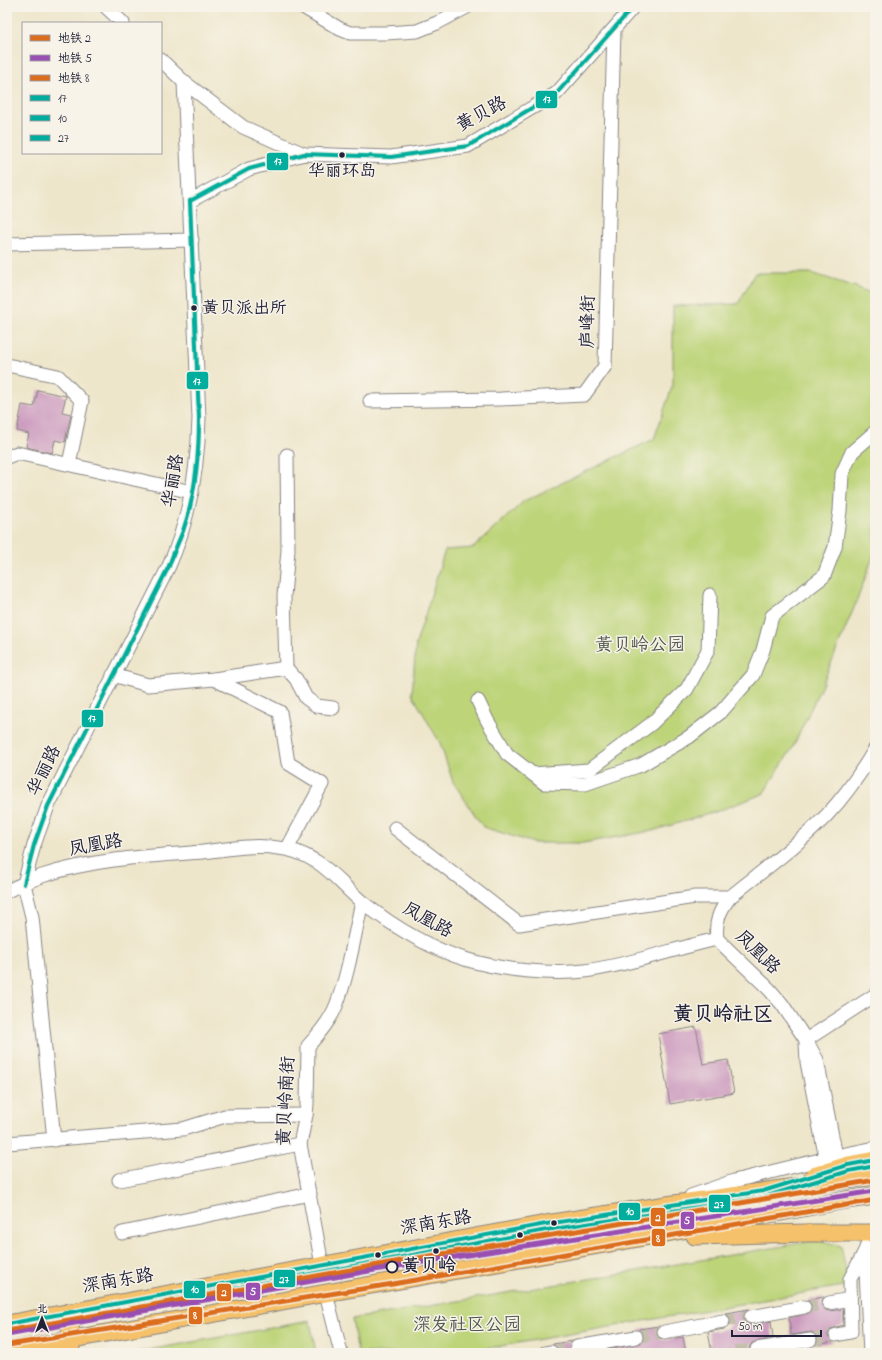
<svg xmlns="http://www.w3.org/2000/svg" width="882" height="1360" font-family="'Indie Flower','LXGW WenKai TC',sans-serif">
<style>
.green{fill:#bdd479;stroke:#707b5a}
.building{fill:#cb98be}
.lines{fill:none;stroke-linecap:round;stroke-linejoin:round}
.minor-tunnel{stroke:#c5bfae;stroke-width:13;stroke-dasharray:13 6;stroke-linecap:butt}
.minor-casing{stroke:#888483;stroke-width:15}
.major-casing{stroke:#888483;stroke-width:19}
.minor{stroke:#fff;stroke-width:13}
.major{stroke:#f5c16b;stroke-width:17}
.bus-1-casing{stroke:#f7f3e8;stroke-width:7}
.bus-2-casing{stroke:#f7f3e8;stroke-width:7}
.bus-3-casing{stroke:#f7f3e8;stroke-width:7}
.bus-1{stroke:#01ad9c;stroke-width:4}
.bus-2{stroke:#01ad9c;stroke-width:4}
.bus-3{stroke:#01ad9c;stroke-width:4}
.metro-1-casing{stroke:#f7f3e8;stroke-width:8}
.metro-2-casing{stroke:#f7f3e8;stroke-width:8}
.metro-3-casing{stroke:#f7f3e8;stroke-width:8}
.metro-1{stroke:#db6d1c;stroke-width:5}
.metro-2{stroke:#9950b2;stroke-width:5}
.metro-3{stroke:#db6d1c;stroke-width:5}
.bus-dot{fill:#22223b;stroke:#f7f3e8;stroke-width:1.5}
.stop-dot{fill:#f7f3e8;stroke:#22223b;stroke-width:2}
.labels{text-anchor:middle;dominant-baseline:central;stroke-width:3;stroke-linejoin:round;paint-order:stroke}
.bus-label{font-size:17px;fill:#22223b;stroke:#f7f3e8}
.street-label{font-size:18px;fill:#22223b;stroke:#f7f3e8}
.park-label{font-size:18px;fill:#50574e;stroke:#f7f3e8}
.stop-label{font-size:18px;font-weight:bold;fill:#22223b;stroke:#f7f3e8;text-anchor:start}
.quarter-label{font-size:20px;font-weight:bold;fill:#22223b;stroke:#f7f3e8}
.line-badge{stroke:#f7f3e8;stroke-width:1.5}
.badge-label{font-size:11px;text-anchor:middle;font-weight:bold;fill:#fff}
</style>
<rect width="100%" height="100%" fill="#f7f3e8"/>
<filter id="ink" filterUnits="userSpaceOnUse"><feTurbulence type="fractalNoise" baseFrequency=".025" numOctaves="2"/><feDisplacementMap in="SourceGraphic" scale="8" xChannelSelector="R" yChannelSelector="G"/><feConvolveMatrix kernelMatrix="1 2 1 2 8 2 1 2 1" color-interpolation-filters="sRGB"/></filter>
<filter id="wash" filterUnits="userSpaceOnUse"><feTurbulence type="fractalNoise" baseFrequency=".012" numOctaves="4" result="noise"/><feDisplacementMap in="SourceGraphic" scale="16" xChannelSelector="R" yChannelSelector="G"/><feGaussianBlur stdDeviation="0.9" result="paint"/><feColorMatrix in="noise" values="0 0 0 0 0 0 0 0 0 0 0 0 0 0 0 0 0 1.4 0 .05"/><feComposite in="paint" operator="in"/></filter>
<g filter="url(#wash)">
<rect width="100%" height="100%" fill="#eee6cb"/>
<g class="green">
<polygon points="755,273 811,273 856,287 875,295 875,551 856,603 822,685 793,747 763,794 712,813 652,831 583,843 534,843 483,827 453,782 440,743 412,694 416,644 445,550 473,548 524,501 654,439 673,384 673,306 738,304"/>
<polygon points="819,1240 841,1246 849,1285 461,1353 358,1353 352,1319"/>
<polygon points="310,1321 316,1353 131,1353"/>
</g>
<g id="blocks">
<g class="building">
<polygon points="38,390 66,396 62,412 71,414 65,442 55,440 52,453 26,447 29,434 17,431 22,405 34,407"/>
<polygon points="696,1027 703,1064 728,1060 734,1093 670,1104 658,1034"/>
<polygon points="824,1297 822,1300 821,1304 823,1308 826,1310 830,1311 843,1309 843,1325 831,1329 828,1333 828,1337 833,1342 816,1345 818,1342 818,1338 816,1335 812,1332 791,1335 789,1318 809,1313 811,1310 812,1306 810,1302 807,1300"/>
<polygon points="749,1309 746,1311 743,1315 745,1322 748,1324 752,1325 771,1321 773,1338 752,1343 749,1347 750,1353 730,1353 729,1350 712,1353 708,1332 724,1329 728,1327 731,1323 731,1319 729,1316 726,1313"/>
<polygon points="659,1326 657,1329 656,1333 658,1337 661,1339 665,1340 683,1337 686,1353 608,1353 608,1350 641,1343 643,1340 644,1336 642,1332 639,1329"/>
<polygon points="572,1341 570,1344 569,1348 572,1353 559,1353 557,1347 553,1344"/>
</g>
</g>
</g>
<g filter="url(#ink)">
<use href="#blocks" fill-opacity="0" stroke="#888483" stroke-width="1"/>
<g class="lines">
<g class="minor-tunnel">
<polyline points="804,1307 829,1303"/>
<polyline points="723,1321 751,1317"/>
<polyline points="636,1337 664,1332"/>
<polyline points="810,1340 836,1335"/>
<polyline points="551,1352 577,1347"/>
<polyline points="735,1353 757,1349"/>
</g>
<g class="minor-casing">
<g id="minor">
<polyline points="106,7 123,23"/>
<polyline points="303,7 340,29 350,33 386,33 417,31 437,23 467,7"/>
<polyline points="161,60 184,82 243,127 304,154"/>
<polyline points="190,201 249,169 304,154 391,157 468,146 557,93 633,7"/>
<polyline points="7,244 192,240"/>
<polyline points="7,365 58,376 82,401 69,464"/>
<polyline points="370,401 501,399 584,395 605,366 614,29"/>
<polyline points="287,455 288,550 284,596 286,668 296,679 306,698 317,706 333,708"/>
<polyline points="7,457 17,453 192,492"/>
<polyline points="113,675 148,685 214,679 286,668"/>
<polyline points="214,679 280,712 288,763 322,784 287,849"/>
<polyline points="478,701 487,720 507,754 544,783 585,784 641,765 689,737 721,712 753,675 763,650 772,616 824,576 835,547 840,511 842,474 852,452 875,432"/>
<polyline points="533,774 589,770 651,724 687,689 708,650 710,595"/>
<polyline points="395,828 519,924 695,897 730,897"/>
<path d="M7,891C19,886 30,880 42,876C93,859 149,856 203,852C227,849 254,844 278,848C292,849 306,855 317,862C334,873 347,890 362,902C394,927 430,949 468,960C502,970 550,975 585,971C630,965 673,949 717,939L769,989L782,1004L806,1040L817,1060L836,1156"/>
<path d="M717,939C715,922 719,911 730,897C762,871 797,846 826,816C845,796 861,773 875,749"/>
<polyline points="806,1040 875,995"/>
<polyline points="806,1043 807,1062 826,1159"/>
<path d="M54,1140L32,917L24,884L34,845L48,806L169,566C190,518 198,469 199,418L184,82"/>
<polyline points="7,1143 183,1129 225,1116 306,1115"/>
<polyline points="119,1180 300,1144"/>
<polyline points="691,1196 734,1181 836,1156 875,1148"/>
<polyline points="122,1233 310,1194"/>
<path d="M322,1265L300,1144L306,1115L307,1104L308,1046C319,1034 330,1021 336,1006C349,973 354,936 362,902"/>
<polyline points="326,1293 341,1353"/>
<polyline points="829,1303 850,1299"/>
<polyline points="751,1317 804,1307"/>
<polyline points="664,1332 723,1321"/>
<polyline points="836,1335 851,1332 850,1279 865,1251"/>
<polyline points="577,1347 636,1337"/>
<polyline points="757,1349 810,1340"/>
<polyline points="545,1353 551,1352"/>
<polyline points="870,1353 865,1251 871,1233"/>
</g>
</g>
<g class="major-casing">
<g id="major">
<polyline points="813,1176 848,1165 875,1160"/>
<polyline points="695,1236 806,1233 875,1233"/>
<polyline points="70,1312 71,1353"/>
<polyline points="7,1324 546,1224 667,1205 875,1176"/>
<polyline points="7,1351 326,1293 639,1238 846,1200 875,1196"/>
</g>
</g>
<use href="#minor" class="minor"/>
<use href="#major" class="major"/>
<g class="bus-1-casing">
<g id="bus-1">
<polyline points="190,201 249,169 304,154 391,157 468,146 557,93 633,7"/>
<path d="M24,884L34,845L48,806L169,566C173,554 178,543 183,531C195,497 199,454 199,418L190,201"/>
</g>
</g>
<g class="bus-2-casing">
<polyline id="bus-2" points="7,1324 546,1224 763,1191 848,1165 875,1160"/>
</g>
<g class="bus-3-casing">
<polyline id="bus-3" points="8,1330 547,1230 764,1197 849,1171 875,1166"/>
</g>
<use href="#bus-1" class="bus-1"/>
<use href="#bus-2" class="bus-2"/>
<use href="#bus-3" class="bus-3"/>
<g class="metro-1-casing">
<polyline id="metro-1" points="7,1331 389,1263 875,1180"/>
</g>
<g class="metro-2-casing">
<polyline id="metro-2" points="7,1335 392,1267 875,1191"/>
</g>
<g class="metro-3-casing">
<polyline id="metro-3" points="8,1345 393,1284 875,1200"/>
</g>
<use href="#metro-1" class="metro-1"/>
<use href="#metro-2" class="metro-2"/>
<use href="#metro-3" class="metro-3"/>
</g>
</g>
<g class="bus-dot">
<circle cx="342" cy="155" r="3.5"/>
<circle cx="194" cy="308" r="3.5"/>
<circle cx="554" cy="1223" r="3.5"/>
<circle cx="520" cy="1235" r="3.5"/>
<circle cx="436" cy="1251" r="3.5"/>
<circle cx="378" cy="1255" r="3.5"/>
</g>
<circle class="stop-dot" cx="392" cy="1267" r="5.5"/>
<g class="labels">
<g class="bus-label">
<text x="342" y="171">华丽环岛</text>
<text x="202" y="308" text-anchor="start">黄贝派出所</text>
</g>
<g class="street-label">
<text transform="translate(482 115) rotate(-28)">黄贝路</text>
<text transform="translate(589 322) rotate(-89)">庐峰街</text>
<text transform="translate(174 481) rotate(-80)">华丽路</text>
<text transform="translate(45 771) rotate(-64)">华丽路</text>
<text transform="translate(96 846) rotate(-10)">凤凰路</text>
<text transform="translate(427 921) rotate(29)">凤凰路</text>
<text transform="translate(757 953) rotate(44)">凤凰路</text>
<text transform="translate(287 1101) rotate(-87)">黄贝岭南街</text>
<text transform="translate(436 1224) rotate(-10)">深南东路</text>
<text transform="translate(118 1282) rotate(-10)">深南东路</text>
</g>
<g class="park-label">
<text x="640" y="646">黄贝岭公园</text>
<text x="467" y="1326">深发社区公园</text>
</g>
<g class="stop-label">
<text x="402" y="1267">黄贝岭</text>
</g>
<g class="quarter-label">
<text x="723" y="1015">黄贝岭社区</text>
</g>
</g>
<g class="line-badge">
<rect x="535" y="90" width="23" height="19" rx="4" fill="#01ad9c"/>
<rect x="266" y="152" width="23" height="19" rx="4" fill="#01ad9c"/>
<rect x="186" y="371" width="23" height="19" rx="4" fill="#01ad9c"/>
<rect x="81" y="709" width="23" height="19" rx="4" fill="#01ad9c"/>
<rect x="708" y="1194" width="23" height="19" rx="4" fill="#01ad9c"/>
<rect x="618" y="1202" width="23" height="19" rx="4" fill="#01ad9c"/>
<rect x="650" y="1207" width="16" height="20" rx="4" fill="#db6d1c"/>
<rect x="680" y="1211" width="15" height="19" rx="4" fill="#9950b2"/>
<rect x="651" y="1228" width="15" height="19" rx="4" fill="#db6d1c"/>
<rect x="273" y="1269" width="23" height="19" rx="4" fill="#01ad9c"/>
<rect x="183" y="1280" width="23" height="19" rx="4" fill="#01ad9c"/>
<rect x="245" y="1282" width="16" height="19" rx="4" fill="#9950b2"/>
<rect x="216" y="1283" width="16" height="19" rx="4" fill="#db6d1c"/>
<rect x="188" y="1306" width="15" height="19" rx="4" fill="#db6d1c"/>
</g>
<g class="badge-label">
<text x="547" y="103">17</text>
<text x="278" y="165">17</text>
<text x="197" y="385">17</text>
<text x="92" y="722">17</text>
<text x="719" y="1208">27</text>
<text x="630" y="1215">10</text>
<text x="658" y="1221">2</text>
<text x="687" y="1224">5</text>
<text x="658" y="1242">8</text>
<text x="284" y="1283">27</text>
<text x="195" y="1293">10</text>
<text x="253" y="1295">5</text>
<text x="224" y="1296">2</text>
<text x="195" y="1319">8</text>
</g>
<rect width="882" height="1360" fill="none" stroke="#f7f3e8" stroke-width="24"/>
<rect x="22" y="22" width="140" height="132" fill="#f7f3e8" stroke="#a29fa3"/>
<rect x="30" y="35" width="20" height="6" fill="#db6d1c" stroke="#a29fa3"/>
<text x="58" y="42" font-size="12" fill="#22223b">地铁 2</text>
<rect x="30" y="55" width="20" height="6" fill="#9950b2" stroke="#a29fa3"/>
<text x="58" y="62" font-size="12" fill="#22223b">地铁 5</text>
<rect x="30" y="75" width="20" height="6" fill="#db6d1c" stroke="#a29fa3"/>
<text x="58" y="82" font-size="12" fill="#22223b">地铁 8</text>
<rect x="30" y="95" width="20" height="6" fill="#01ad9c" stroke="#a29fa3"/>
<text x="58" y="102" font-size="12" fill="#22223b">17</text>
<rect x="30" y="115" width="20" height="6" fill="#01ad9c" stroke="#a29fa3"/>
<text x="58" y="122" font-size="12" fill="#22223b">10</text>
<rect x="30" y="135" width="20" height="6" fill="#01ad9c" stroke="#a29fa3"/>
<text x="58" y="142" font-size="12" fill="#22223b">27</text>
<g transform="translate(42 1318)" stroke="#f7f3e8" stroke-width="3" paint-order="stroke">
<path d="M0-3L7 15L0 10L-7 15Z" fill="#22223b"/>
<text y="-6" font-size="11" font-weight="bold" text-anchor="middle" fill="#22223b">北</text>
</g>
<path d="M732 1330v6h89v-6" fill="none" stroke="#22223b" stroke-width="2"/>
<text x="738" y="1330" font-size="12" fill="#22223b" stroke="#f7f3e8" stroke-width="3" paint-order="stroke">50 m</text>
</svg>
